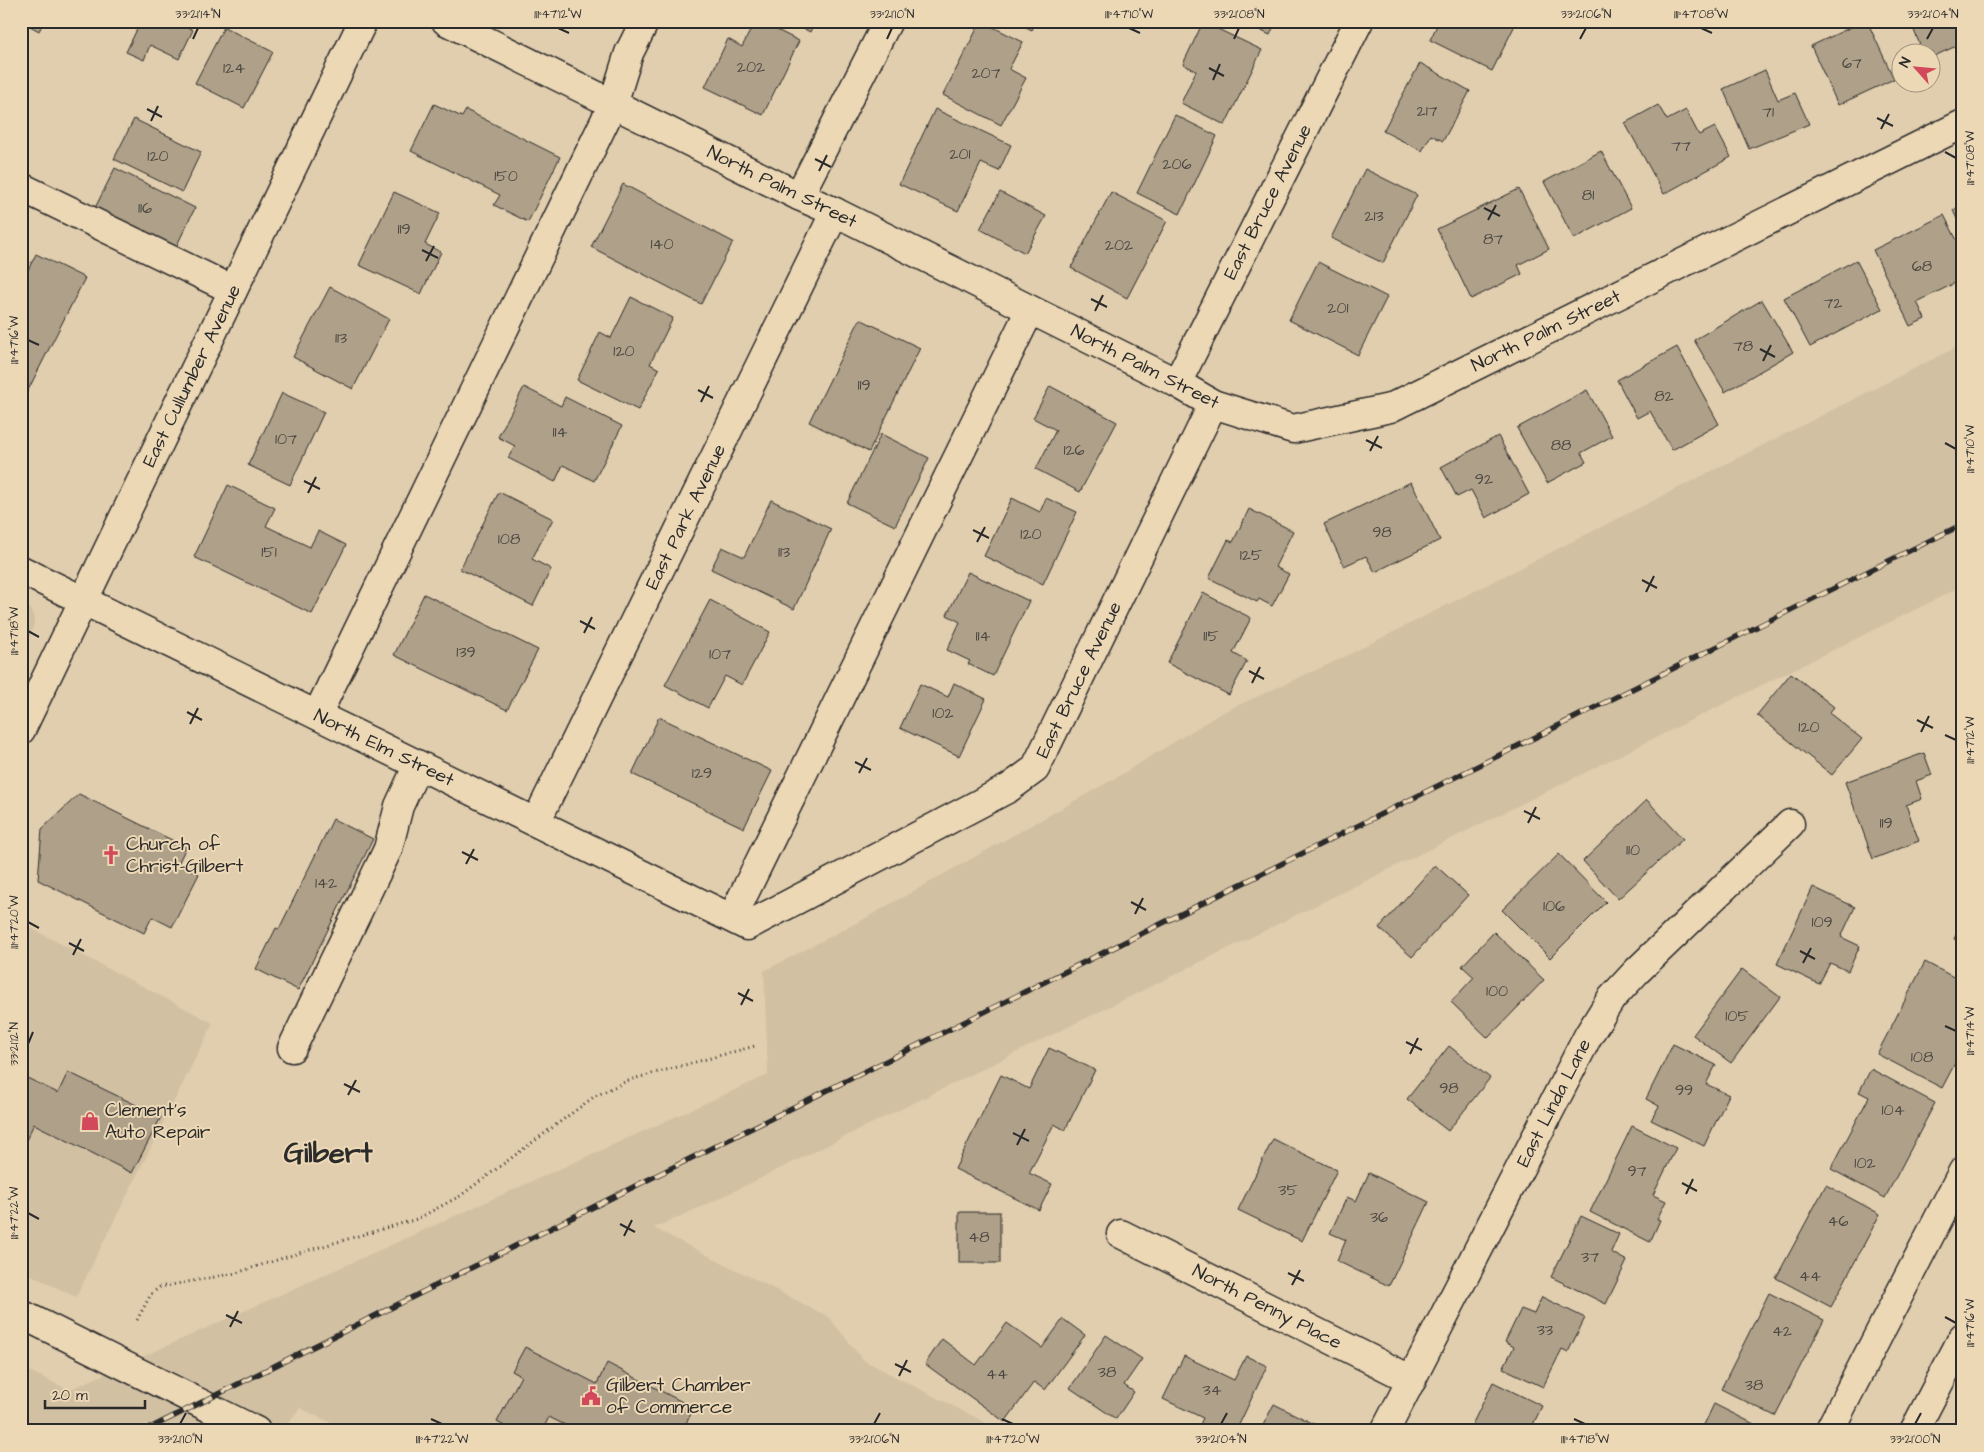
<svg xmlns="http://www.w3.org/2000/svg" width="1984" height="1452" font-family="'Architects Daughter',sans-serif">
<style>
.built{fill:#d2c0a3}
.building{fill:#aea089;stroke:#2b2b2b}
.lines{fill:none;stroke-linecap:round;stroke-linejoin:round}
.minor-casing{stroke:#2b2b2b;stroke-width:31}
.major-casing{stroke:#2b2b2b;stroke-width:31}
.path{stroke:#2b2b2b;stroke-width:3;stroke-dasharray:1 4;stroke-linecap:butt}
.minor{stroke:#edd8b6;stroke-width:28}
.major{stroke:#edd8b6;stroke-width:28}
.rail-casing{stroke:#2b2b2b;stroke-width:5.5}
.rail{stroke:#edd8b6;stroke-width:4;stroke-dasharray:11;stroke-linecap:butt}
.ticks{fill:none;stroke:#2b2b2b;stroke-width:2}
.labels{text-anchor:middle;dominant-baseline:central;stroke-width:4;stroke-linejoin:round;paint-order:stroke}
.number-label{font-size:16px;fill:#4c4842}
.street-label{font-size:19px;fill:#2b2b2b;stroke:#edd8b6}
.poi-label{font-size:19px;fill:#2b2b2b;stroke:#edd8b6;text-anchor:start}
.town-label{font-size:29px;font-weight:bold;fill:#2b2b2b;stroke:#edd8b6}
.neatline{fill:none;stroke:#2b2b2b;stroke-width:2}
.ticks-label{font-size:12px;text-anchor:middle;fill:#2b2b2b}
</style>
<rect width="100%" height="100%" fill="#e1ceae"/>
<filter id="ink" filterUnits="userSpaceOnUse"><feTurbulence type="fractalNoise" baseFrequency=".02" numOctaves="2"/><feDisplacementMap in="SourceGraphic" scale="10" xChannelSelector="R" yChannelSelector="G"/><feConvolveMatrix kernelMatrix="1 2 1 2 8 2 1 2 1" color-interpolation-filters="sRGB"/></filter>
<g filter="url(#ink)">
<g class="built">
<polygon points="1963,344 1963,586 1347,890 714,1201 654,1228 829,1317 863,1360 1002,1431 348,1431 300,1408 282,1431 21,1431 21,1367 69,1390 768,1075 764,971 864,919 1119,776 1221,713 1340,659"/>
<polygon points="21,601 30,609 34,617 34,624 32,631 21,654"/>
<polygon points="21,923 213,1023 76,1297 21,1270"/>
</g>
<g class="building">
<polygon points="21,21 44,21 39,31"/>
<polygon points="141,21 176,21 193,30 179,59 150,45 144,60 126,52"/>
<polygon points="755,21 759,21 799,41 763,115 705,87 728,39 742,47"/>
<polygon points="789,21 815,21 810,32"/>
<polygon points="981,21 1023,42 1009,69 1026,78 1001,125 943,95"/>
<polygon points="1014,21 1036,21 1032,30"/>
<polygon points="1240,21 1276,21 1270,35"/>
<polygon points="1439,21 1517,21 1492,71 1430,40"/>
<polygon points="1864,21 1867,21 1894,79 1838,105 1811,46"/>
<polygon points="1910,21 1963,21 1963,43 1932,57 1932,52 1923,52"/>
<polygon points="1203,22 1262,50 1225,125 1181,103 1196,71 1183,64"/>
<polygon points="224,27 273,52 244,108 195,83"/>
<polygon points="1420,63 1470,91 1443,141 1431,135 1422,151 1383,131"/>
<polygon points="1765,70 1778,100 1795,93 1809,124 1749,149 1723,89"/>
<polygon points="434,104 462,117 466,110 560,157 528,222 494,205 500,195 411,151"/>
<polygon points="1658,105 1667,120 1686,110 1699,135 1715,127 1731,157 1664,194 1625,123"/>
<polygon points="935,109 1011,145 999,171 981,163 958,211 899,184"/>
<polygon points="1175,115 1217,136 1180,214 1137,193"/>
<polygon points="134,119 201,152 182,192 114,159"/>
<polygon points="1601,151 1631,208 1574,239 1544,182"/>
<polygon points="115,168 195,208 176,247 95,208"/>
<polygon points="1365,169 1417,195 1383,263 1331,238"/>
<polygon points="623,184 733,242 701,304 591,247"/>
<polygon points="1519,189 1549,249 1518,265 1522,274 1471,299 1437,229"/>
<polygon points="394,192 440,213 425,244 441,252 421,294 359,265"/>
<polygon points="1000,192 1046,216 1025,253 980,229"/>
<polygon points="1111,192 1167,221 1127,298 1071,268"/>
<polygon points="1963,205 1963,233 1953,210"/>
<polygon points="1944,215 1963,252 1963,279 1917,302 1925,319 1910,326 1873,250"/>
<polygon points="36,254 85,278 21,404 21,284"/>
<polygon points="1856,260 1882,309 1810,347 1784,298"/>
<polygon points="1318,262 1387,297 1358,355 1289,320"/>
<polygon points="330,287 389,319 353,389 293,357"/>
<polygon points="631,297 673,318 650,364 659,369 638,410 577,380 600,332 611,338"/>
<polygon points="1762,300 1793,352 1725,392 1694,340"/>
<polygon points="860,319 920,348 869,452 809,422"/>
<polygon points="1677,347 1719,424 1672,450 1650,411 1637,418 1617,380"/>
<polygon points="1050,386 1117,422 1080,492 1036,469 1056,430 1033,418"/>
<polygon points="524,387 561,406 565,397 622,426 594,481 563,465 555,482 508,458 515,446 498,437"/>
<polygon points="1587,390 1612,436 1581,453 1586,462 1547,483 1517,428"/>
<polygon points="282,393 324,412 290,485 248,465"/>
<polygon points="881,434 929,458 895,526 847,503"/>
<polygon points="1498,436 1529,494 1486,518 1471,490 1457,497 1441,467"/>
<polygon points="1411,482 1440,540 1375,572 1366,556 1344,566 1324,524"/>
<polygon points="228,485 275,508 266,526 310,547 318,531 346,545 312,614 194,557"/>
<polygon points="499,492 553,519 532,559 551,569 533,606 460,569"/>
<polygon points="1012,498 1040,512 1046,498 1077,512 1043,584 984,556"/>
<polygon points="771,500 831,529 794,609 711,569 722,547 744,557"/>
<polygon points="1249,509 1293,531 1275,567 1289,574 1272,606 1259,599 1257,602 1209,578 1228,540 1233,542"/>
<polygon points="968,572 1029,601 993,676 968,664 970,661 947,650 960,622 947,615"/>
<polygon points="1203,593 1251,618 1233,653 1247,661 1229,695 1167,663"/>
<polygon points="424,594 538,650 507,710 394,655"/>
<polygon points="710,600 770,632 742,685 725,676 708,708 665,685"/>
<polygon points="1791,673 1834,707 1829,713 1862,739 1832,775 1757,715"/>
<polygon points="954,683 986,699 959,756 900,728 920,684 948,697"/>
<polygon points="659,717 772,771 744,828 632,774"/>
<polygon points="1924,753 1932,775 1916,781 1922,799 1906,805 1919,841 1873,859 1845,782"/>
<polygon points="79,794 186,847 178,864 199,874 172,927 152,917 144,933 38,880 42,829"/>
<polygon points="1647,800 1683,839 1618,899 1583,861"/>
<polygon points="333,819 373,839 298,990 256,969 276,928 279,929"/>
<polygon points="1559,854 1606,902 1550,958 1502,910"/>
<polygon points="1435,865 1468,895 1412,957 1379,928"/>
<polygon points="1813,887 1855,907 1841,937 1860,946 1848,971 1830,963 1819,984 1777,964"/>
<polygon points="1963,921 1963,943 1954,939"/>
<polygon points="1494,932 1544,980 1488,1038 1451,1002 1474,977 1462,966"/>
<polygon points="1925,962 1963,982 1963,1048 1942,1088 1877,1054"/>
<polygon points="1742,969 1780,997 1731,1063 1693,1035"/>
<polygon points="1673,1044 1716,1065 1706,1084 1729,1095 1704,1146 1651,1120 1659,1106 1646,1099"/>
<polygon points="1449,1046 1490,1078 1448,1131 1407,1099"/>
<polygon points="1049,1048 1095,1070 1065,1130 1054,1124 1029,1173 1052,1184 1039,1210 955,1169 1001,1075 1029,1089"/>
<polygon points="1871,1069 1935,1103 1885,1198 1831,1169 1869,1097 1859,1092"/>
<polygon points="68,1072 161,1117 132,1173 34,1124 21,1150 21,1075 58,1093"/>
<polygon points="1632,1126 1676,1148 1653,1195 1666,1201 1657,1219 1660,1220 1650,1242 1590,1212"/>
<polygon points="1273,1139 1337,1170 1302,1241 1238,1210"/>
<polygon points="1369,1173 1429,1202 1389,1286 1337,1261 1346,1240 1330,1233 1347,1197 1356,1201"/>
<polygon points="1826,1185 1880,1214 1831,1307 1776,1278"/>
<rect x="959" y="1212" width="41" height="51"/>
<polygon points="1581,1216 1619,1234 1611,1252 1627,1261 1606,1304 1551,1277"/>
<polygon points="1769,1293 1824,1320 1775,1416 1721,1389"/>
<polygon points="1542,1297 1585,1318 1568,1352 1562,1349 1543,1387 1503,1368 1514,1347 1505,1342 1521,1309 1534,1314"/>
<polygon points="1063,1319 1085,1335 1045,1390 1034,1382 1005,1422 925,1364 942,1339 976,1365 1007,1323 1042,1348"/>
<polygon points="1106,1335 1142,1359 1124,1385 1134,1392 1116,1419 1070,1388"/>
<polygon points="525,1347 597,1384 607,1363 694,1408 684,1427 691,1431 569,1431 571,1428 549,1417 542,1431 514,1431 497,1422 521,1376 512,1371"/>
<polygon points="1184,1356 1234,1380 1246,1356 1267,1366 1236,1431 1197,1431 1203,1418 1163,1399"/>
<polygon points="1493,1382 1542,1406 1530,1431 1469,1431"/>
<polygon points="1274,1404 1318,1426 1315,1431 1260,1431"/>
<polygon points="1714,1404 1768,1431 1701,1431"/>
</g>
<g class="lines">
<g class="minor-casing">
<g id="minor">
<polyline points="446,21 799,196 835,212 1177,383 1213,404 1293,429 1390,408 1963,124"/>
<polyline points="21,187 233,290"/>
<polyline points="799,196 888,21"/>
<polyline points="1177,383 1359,21"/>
<polyline points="21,570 747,926 1009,788 1035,769 1213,404"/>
<polyline points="317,715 613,104 629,53 645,21"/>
<polyline points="21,730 363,21"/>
<polyline points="536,822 835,212"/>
<polyline points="732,918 1030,310"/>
<polyline points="292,1048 388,849 399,806 418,765"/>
<polyline points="1121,1234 1412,1380"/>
<polyline points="1385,1431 1588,1036 1611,999 1637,971 1790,824"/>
<polyline points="1829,1431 1963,1171"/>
</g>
</g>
<g class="major-casing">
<g id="major">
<polyline points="21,1314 256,1431"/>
<polyline points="1914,1431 1963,1337"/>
</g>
</g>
<g class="path">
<polyline points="137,1320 151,1294 160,1287 236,1273 299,1253 417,1219 460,1196 595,1096 629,1080 755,1046"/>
<polyline points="21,1380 30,1380"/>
</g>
<use href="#minor" class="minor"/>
<use href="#major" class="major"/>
<g class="rail-casing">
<polyline id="rail" points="144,1431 1963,524"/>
</g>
<use href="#rail" class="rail"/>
</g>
</g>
<path class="ticks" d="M558,28L569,33M1129,28L1140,33M1701,28L1712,33M193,39L198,28M887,39L892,28M1234,39L1239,28M1580,39L1586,28M1927,39L1933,28M1209,68L1224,76M1213,80L1220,64M147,109L162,117M1877,118L1893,126M151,121L158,106M1881,129L1889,114M1945,152L1956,158M815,159L831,167M819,171L827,155M1484,208L1500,216M1488,220L1496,205M422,250L438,258M426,261L434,246M1091,299L1107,307M1095,311L1103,295M28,340L39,345M1760,349L1775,357M1763,361L1771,345M698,390L713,398M701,402L709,386M1366,440L1382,448M1945,443L1956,449M1370,451L1378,436M304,481L320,489M308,493L316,477M973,530L989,538M977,542L985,527M1642,580L1657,588M1646,592L1654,576M580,621L595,629M28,631L39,637M584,633L592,617M1249,671L1264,679M1252,683L1260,667M187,712L202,720M1917,720L1933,728M190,724L198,708M1921,732L1929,716M1945,735L1956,740M855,762L871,770M859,773L867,758M1524,811L1540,819M1528,823L1536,807M462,852L478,860M466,864L474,849M1131,902L1146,910M1135,914L1143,898M28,922L39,928M69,943L84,951M1800,951L1815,959M73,955L81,939M1803,963L1811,948M738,993L753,1001M741,1005L749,989M1945,1026L1956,1031M1406,1042L1422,1050M28,1044L33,1032M1410,1054L1418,1038M344,1084L360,1092M348,1095L356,1080M1013,1133L1029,1141M1017,1145L1025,1129M1682,1183L1697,1191M1686,1194L1693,1179M28,1213L39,1219M620,1224L635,1232M624,1236L632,1220M1288,1273L1304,1281M1292,1285L1300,1270M226,1315L242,1323M1945,1317L1956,1323M230,1327L238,1311M895,1364L911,1372M899,1376L907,1360M431,1419L442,1424M1002,1419L1013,1424M1574,1419L1585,1424M180,1424L186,1413M874,1424L880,1413M1221,1424L1227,1413M1915,1424L1921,1413"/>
<defs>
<g id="church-bare" transform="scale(1.5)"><path d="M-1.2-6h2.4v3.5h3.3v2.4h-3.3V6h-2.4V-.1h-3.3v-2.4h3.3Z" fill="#d1495b" stroke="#edd8b6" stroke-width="2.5" paint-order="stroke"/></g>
<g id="shop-bare" transform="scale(1.5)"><path d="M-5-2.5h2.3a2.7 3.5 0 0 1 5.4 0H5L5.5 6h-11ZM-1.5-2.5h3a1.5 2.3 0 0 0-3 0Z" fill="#d1495b" stroke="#edd8b6" stroke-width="2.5" paint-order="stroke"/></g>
<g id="civic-bare" transform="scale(1.5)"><path d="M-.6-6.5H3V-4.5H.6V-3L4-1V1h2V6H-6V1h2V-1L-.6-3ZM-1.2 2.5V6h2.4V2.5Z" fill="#d1495b" stroke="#edd8b6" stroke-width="2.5" paint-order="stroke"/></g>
</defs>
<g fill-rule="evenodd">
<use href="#church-bare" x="111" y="855"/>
<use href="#shop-bare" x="90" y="1121"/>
<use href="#civic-bare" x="591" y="1396"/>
</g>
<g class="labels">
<g class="number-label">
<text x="1852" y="63">67</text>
<text x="751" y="67">202</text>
<text x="234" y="68">124</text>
<text x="986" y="73">207</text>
<text x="1427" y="111">217</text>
<text x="1768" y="112">71</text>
<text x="1681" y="146">77</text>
<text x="960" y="154">201</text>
<text x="158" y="156">120</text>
<text x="1177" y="164">206</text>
<text x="506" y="176">150</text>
<text x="1588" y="195">81</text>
<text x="145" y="208">116</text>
<text x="1374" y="216">213</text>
<text x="404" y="229">119</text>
<text x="1493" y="239">87</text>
<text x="662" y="244">140</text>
<text x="1119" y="245">202</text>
<text x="1922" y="266">68</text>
<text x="1833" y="303">72</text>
<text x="1338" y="308">201</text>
<text x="341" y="338">113</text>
<text x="1743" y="346">78</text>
<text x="624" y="351">120</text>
<text x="864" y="385">119</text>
<text x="1664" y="396">82</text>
<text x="560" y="432">114</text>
<text x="286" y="439">107</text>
<text x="1561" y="445">88</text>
<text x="1074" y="450">126</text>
<text x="1484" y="479">92</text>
<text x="1382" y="532">98</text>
<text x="1031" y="534">120</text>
<text x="509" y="539">108</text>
<text x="269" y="552">151</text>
<text x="784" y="552">113</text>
<text x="1251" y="555">125</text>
<text x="983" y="636">114</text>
<text x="1211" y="636">115</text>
<text x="466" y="652">139</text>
<text x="720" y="654">107</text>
<text x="943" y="713">102</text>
<text x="1809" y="727">120</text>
<text x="702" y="773">129</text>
<text x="1886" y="823">119</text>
<text x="1633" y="850">110</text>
<text x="326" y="883">142</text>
<text x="1554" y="906">106</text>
<text x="1822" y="922">109</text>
<text x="1497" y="991">100</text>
<text x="1737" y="1016">105</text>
<text x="1922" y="1057">108</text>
<text x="1449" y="1088">98</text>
<text x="1684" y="1090">99</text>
<text x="1893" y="1110">104</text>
<text x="1865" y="1163">102</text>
<text x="1637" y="1171">97</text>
<text x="1288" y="1190">35</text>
<text x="1379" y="1217">36</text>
<text x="1838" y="1221">46</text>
<text x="979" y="1237">48</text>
<text x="1590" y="1257">37</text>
<text x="1810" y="1276">44</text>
<text x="1545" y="1330">33</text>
<text x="1782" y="1331">42</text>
<text x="1107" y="1372">38</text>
<text x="997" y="1374">44</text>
<text x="1754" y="1385">38</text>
<text x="1212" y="1390">34</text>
</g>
<g class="street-label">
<text transform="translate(782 187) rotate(26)">North Palm Street</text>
<text transform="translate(1268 202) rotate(-63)">East Bruce Avenue</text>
<text transform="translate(1546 331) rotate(-26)">North Palm Street</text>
<text transform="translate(1145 367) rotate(27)">North Palm Street</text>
<text transform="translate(192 376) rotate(-64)">East Cullumber Avenue</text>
<text transform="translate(686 517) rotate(-64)">East Park Avenue</text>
<text transform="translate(1079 680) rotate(-64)">East Bruce Avenue</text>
<text transform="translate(384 748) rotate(26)">North Elm Street</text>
<text transform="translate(1554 1103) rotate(-63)">East Linda Lane</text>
<text transform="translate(1267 1307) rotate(27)">North Penny Place</text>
</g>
<g class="poi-label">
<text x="126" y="844">Church of<tspan x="126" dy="22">Christ-Gilbert</tspan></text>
<text x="105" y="1110">Clement's<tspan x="105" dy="22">Auto Repair</tspan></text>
<text x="606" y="1385">Gilbert Chamber<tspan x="606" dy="22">of Commerce</tspan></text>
</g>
<g class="town-label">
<text x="328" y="1153">Gilbert</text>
</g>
</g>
<rect width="1984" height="1452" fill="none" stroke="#edd8b6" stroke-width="55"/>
<g transform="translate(1916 68) rotate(297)"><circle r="24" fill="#edd8b6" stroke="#9f937e"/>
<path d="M0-4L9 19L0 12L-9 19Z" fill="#d1495b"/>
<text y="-8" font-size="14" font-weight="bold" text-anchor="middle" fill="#2b2b2b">N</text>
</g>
<path d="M45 1400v8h100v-8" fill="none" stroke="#2b2b2b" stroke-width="2.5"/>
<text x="52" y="1400" font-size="15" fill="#2b2b2b" stroke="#edd8b6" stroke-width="4" paint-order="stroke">20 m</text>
<rect x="28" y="28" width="1928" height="1396" class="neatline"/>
<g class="ticks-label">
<text x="198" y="18">33°21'14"N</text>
<text x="558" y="18">111°47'12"W</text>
<text x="892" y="18">33°21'10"N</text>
<text x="1129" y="18">111°47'10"W</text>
<text x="1239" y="18">33°21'08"N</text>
<text x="1586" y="18">33°21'06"N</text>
<text x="1701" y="18">111°47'08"W</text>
<text x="1933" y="18">33°21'04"N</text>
<text transform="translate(1970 158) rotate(-90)" y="4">111°47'08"W</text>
<text transform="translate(14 340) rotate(-90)" y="4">111°47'16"W</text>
<text transform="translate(1970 449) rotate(-90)" y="4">111°47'10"W</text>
<text transform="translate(14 631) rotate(-90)" y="4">111°47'18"W</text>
<text transform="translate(1970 740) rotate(-90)" y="4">111°47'12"W</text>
<text transform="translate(14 922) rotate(-90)" y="4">111°47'20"W</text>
<text transform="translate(1970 1031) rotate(-90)" y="4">111°47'14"W</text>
<text transform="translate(14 1044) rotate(-90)" y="4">33°21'12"N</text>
<text transform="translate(14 1213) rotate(-90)" y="4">111°47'22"W</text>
<text transform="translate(1970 1323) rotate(-90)" y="4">111°47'16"W</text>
<text x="180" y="1443">33°21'10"N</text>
<text x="442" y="1443">111°47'22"W</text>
<text x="874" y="1443">33°21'06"N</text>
<text x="1013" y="1443">111°47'20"W</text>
<text x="1221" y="1443">33°21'04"N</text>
<text x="1585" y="1443">111°47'18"W</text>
<text x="1915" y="1443">33°21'00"N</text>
</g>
</svg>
